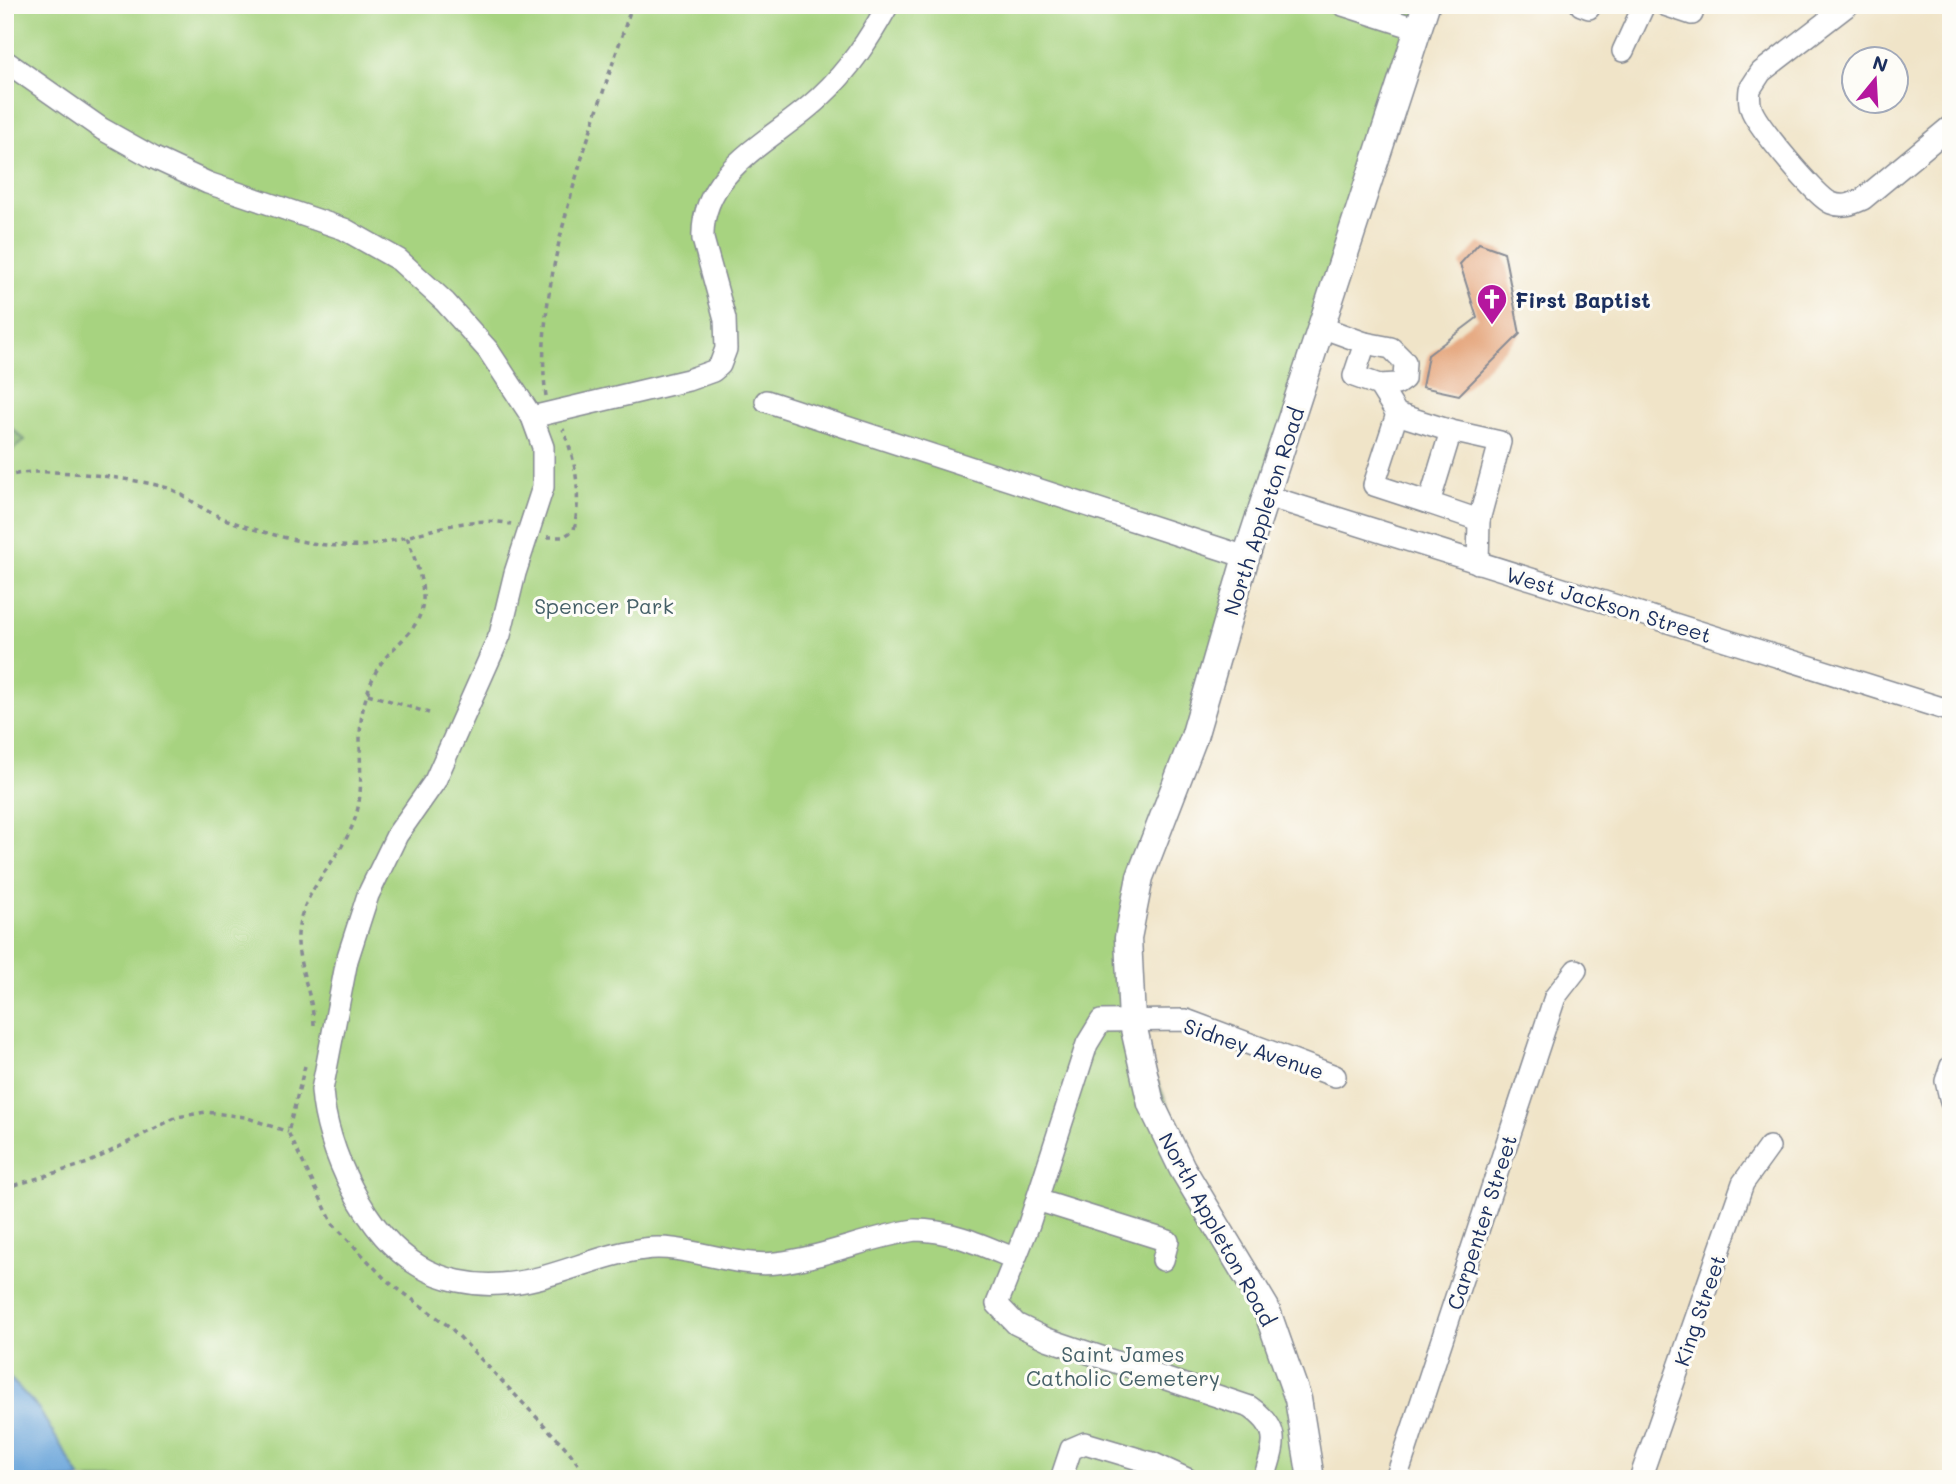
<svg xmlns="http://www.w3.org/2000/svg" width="1956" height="1484" font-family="Mali,sans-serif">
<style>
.green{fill:#a7d380;stroke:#61816f;stroke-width:2}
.forest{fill:#85b56e;stroke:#507266;stroke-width:2}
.water{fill:#6aa5da;stroke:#426a9c;stroke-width:2}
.building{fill:#e4a378}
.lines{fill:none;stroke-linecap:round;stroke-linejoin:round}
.minor-casing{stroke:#868a93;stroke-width:24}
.major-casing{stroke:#868a93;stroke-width:29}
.path{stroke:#868a93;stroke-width:3.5;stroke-dasharray:5 5;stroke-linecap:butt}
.minor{stroke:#fff;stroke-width:21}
.major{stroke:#fff;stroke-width:26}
.labels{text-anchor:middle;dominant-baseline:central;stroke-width:6;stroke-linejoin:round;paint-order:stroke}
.poi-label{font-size:21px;font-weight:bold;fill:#1b2f5e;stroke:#fdfcf7;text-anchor:start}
.street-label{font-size:21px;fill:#1b2f5e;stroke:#fdfcf7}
.park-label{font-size:21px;fill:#456068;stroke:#fdfcf7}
</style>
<rect width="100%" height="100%" fill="#fdfcf7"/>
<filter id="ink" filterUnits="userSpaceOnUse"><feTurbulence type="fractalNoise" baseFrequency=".0143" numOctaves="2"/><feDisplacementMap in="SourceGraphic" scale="14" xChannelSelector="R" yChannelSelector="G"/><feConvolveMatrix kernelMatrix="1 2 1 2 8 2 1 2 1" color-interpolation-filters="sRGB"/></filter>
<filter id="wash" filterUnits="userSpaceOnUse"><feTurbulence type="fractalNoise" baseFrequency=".00686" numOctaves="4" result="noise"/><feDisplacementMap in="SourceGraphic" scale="28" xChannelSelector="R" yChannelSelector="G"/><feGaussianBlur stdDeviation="1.57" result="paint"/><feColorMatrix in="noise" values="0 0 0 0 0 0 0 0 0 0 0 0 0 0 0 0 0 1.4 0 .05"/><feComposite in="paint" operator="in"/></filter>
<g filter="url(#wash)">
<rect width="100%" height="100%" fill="#f0e4c8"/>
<polygon class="green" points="5,5 1430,5 1140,877 1132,1020 1256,1316 1298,1399 1311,1479 80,1479 38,1408 5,1373"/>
<polygon class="forest" points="5,422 25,440 5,456"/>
<polygon class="water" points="5,1373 38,1408 81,1479 5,1479"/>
<g id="blocks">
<polygon class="building" points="1479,243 1504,252 1520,334 1459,395 1422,387 1428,355 1477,318 1460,264"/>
</g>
</g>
<g filter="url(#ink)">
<use href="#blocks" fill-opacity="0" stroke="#868a93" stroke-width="2"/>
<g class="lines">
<g class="minor-casing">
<g id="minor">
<polyline points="1343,5 1418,29"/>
<polyline points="1581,5 1589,8"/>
<polyline points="1665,5 1692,14"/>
<path d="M1848,5L1761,72L1750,89C1749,97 1749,104 1752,111C1759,127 1816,197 1831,203C1843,208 1852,204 1863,199L1951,126"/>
<polyline points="1623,51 1644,5"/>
<path d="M5,61L102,129L154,158L208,183L344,229L399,260L445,302L488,350L532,417L543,447V487L515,573L500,635L435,781L397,835L368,895L347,960L322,1090C326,1149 366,1235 419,1266C442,1280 473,1286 500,1284C549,1282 595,1255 644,1249C686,1243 732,1268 776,1263C823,1258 868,1237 915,1230C950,1230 982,1245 1013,1258"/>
<polyline points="1321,327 1365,343 1354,376 1379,385 1397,414 1451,431 1500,442 1479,520 1478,563"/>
<polyline points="1365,343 1391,348 1405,362 1404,379 1397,384 1379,385"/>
<polyline points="766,401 1246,557"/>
<polyline points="1397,414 1374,485 1429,503 1451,431"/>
<path d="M532,417L688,380L713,371L720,365L726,349L725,319L703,239C700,168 777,139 821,96C850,69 869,39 888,5"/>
<polyline points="1267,496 1951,711"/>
<polyline points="1429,503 1479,520"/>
<polyline points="1951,1066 1946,1081 1951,1102"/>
<polyline points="1037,1200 1168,1241 1163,1260"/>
<polyline points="1152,1463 1187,1479"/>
<polyline points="1061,1479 1071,1449 1085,1443 1152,1463 1148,1479"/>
<path d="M1264,1479C1274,1445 1283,1430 1250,1407L1047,1339L1016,1324L997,1304L1029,1224L1087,1044L1101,1021L1186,1020L1335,1076"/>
<polyline points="1396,1479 1555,997 1576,970"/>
<polyline points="1640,1479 1743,1183 1769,1147"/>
</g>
</g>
<g class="major-casing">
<polyline id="major" points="1311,1479 1298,1399 1266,1308 1182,1168 1151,1104 1132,1020 1128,938 1140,877 1194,737 1246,557 1426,5"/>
</g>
<g class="path">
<path d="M546,396C530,283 597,115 632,5"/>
<path d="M5,478C28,463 139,479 168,488C184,494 198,507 214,514C233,523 255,530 275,535C304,543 339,549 370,545C417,538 463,513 511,524"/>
<path d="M547,537H563L574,530C581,493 577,464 563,429"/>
<polyline points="368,694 429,713"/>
<path d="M314,1025C313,992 293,959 299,926C306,884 347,853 357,812C366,776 354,738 365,701C368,690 374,672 382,662C396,643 416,633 422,608C427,585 413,557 407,536"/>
<polyline points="305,1066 288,1132 333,1224 386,1280 450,1327 568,1450 589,1479"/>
<polyline points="5,1188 88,1163 177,1117 206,1112 245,1117 288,1132"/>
</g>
<use href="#minor" class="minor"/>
<use href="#major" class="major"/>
</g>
</g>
<defs>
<g id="church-pin" transform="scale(1.575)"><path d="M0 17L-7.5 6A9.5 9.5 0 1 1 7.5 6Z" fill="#b5179e" stroke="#fdfcf7"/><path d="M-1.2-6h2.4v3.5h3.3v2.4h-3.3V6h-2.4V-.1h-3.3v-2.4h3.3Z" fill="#fff"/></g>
</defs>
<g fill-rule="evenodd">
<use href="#church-pin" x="1492" y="299"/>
</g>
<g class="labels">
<g class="poi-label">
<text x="1515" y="299">First Baptist</text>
</g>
<g class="street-label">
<text transform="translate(1263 511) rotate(-72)">North Appleton Road</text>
<text transform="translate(1609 604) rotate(17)">West Jackson Street</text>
<text transform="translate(1254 1048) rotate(19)">Sidney Avenue</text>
<text transform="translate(1481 1222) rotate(-72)">Carpenter Street</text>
<text transform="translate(1218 1229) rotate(61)">North Appleton Road</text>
<text transform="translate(1699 1310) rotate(-71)">King Street</text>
</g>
<g class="park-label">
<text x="604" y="605">Spencer Park</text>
<text x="1123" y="1353">Saint James<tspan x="1123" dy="24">Catholic Cemetery</tspan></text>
</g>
</g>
<rect width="1956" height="1484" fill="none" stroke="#fdfcf7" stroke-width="28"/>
<g transform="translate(1875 80) rotate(18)"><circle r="33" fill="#fdfcf7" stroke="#a3aaba" stroke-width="2"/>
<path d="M0-5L12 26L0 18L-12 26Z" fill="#b5179e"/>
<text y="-10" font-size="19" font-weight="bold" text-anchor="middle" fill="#1b2f5e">N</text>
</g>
</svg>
